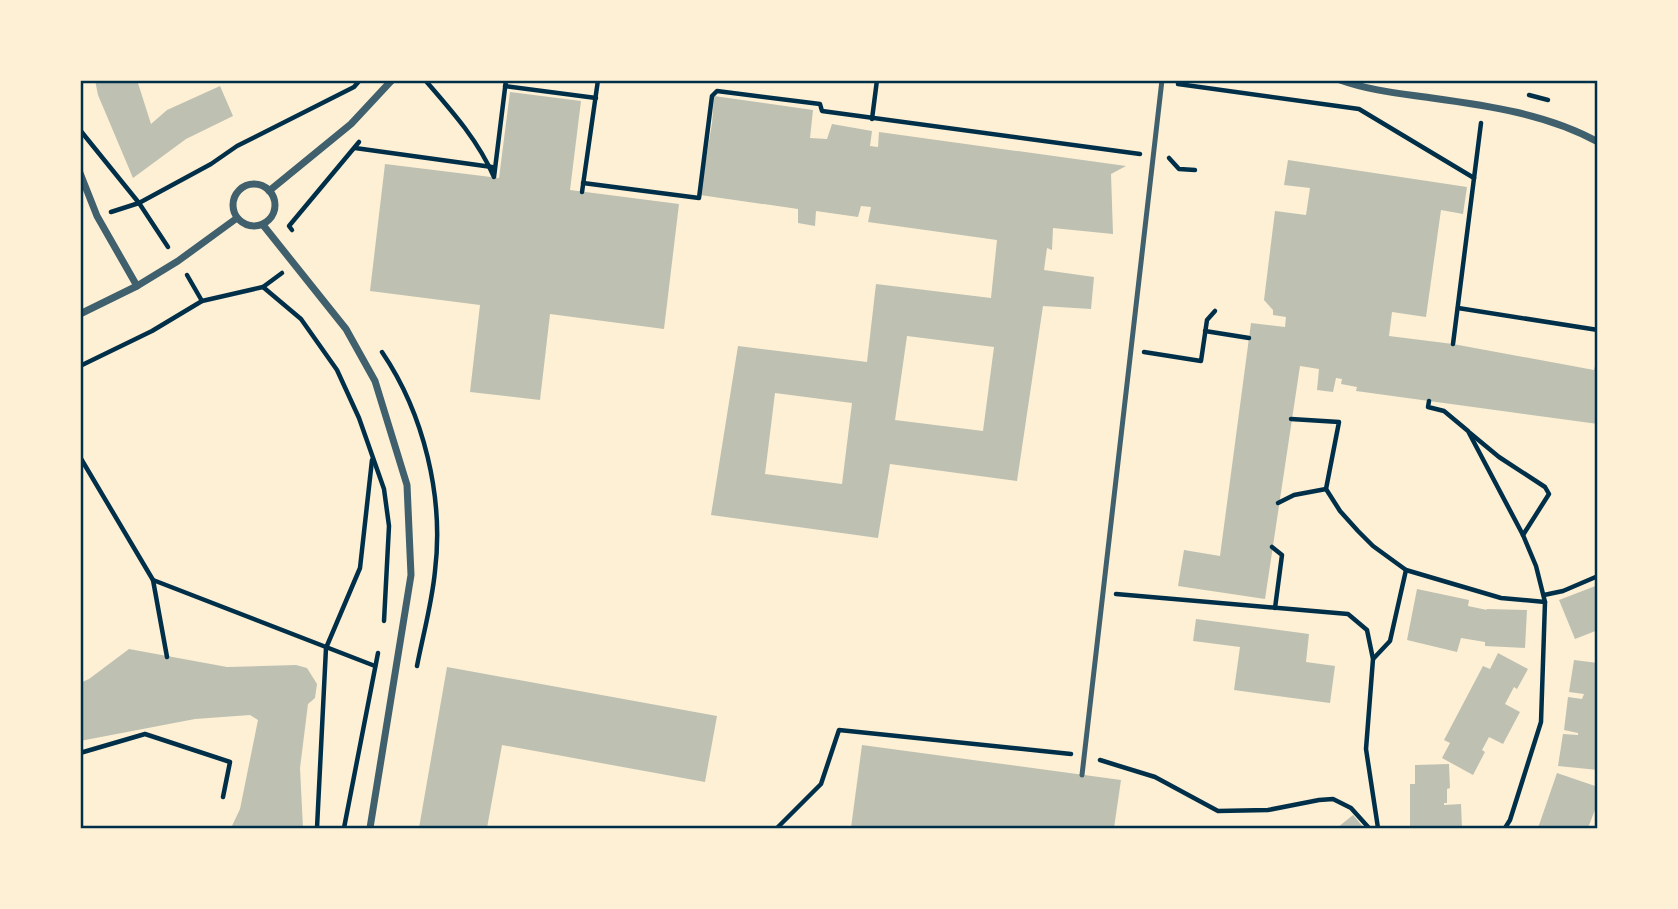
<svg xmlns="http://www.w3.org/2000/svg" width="1678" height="909" font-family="'Noto Sans',sans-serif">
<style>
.building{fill:#bec0b2;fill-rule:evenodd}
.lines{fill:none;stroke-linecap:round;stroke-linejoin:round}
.path{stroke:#003049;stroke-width:4.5}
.service{stroke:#3f606c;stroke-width:5}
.minor{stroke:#3f606c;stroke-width:7}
.neatline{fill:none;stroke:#003049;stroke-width:2.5}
</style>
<rect width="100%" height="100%" fill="#fdf0d5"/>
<g class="building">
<polygon points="95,80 137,80 151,124 167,110 220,86 233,116 186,139 133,178 98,95"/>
<polygon points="510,92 581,101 570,190 679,204 664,329 550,314 540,400 470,392 480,305 370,291 385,164 499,178"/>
<path d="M714,96L813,110L810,138L827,139L832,124L872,131L870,146L878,147L879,132L1126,166L1111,174L1113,234L1053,228L1052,250L1047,248L1044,270L1094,277L1091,309L1043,306L1017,481L890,464L878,538L711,515L738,346L867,362L876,284L991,298L997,240L868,222L871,207L861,206L858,217L816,211L815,226L798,223V209L700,195L712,123ZM907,336L994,347L983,431L895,420ZM775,393L852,403L842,484L765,474Z"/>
<polygon points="1288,160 1467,187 1463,214 1441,210 1426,317 1392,312 1389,336 1453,344 1594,370 1598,354 1598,424 1356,391 1357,387 1341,384 1342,379 1336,378 1333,392 1317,390 1319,369 1300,366 1265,599 1178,586 1184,550 1220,556 1251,323 1285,327 1286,317 1273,315 1273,310 1264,300 1275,211 1306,215 1310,188 1284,185"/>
<polygon points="1598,585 1598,630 1575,639 1559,600"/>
<polygon points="1417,589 1469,600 1468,606 1487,610 1486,609 1527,610 1525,648 1485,646 1485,642 1461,638 1457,652 1407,640"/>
<polygon points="1196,619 1309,634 1306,662 1335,666 1330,703 1234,690 1240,647 1193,641"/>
<polygon points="129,649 227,667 296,665 307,668 317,684 315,698 308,704 300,768 303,828 231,828 240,809 258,720 250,715 195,719 80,741 80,683 89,679"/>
<polygon points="1498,653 1528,669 1517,689 1514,687 1505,704 1520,712 1503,744 1489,737 1482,750 1485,752 1473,775 1442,758 1450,743 1444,740 1483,666 1490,669"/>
<polygon points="1574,660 1598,663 1598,770 1558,766 1563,734 1578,735 1578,733 1564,730 1568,697 1582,699 1584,694 1569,692"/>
<polygon points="447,667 717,716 705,782 502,745 487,828 419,828"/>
<polygon points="862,745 1121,780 1114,828 851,828"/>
<polygon points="1449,764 1450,788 1447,789 1447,803 1444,803 1444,805 1461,804 1462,828 1410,828 1410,784 1415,784 1415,765"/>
<polygon points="1557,773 1598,787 1598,802 1588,828 1538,828"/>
<polygon points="1353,815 1364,828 1337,828"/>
</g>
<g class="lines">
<g class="path">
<path d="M425,80C451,110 478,140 494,177L506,80"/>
<polyline points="1178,84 1359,109 1474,178"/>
<polyline points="505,86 596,98"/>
<polyline points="1529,95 1548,100"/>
<polyline points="872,119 877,80"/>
<polyline points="80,130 139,203 168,247"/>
<polyline points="355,148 492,167"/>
<polyline points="1169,158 1179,169 1195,170"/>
<polyline points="583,183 699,198 712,96 717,91 820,104 822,111 1140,154"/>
<polyline points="582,192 598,80"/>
<polyline points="111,212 139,203 211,164 237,146 354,87 360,80"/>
<polyline points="292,230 289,226 359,142"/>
<polyline points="187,275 202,301"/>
<polyline points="263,287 282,273"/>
<polyline points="1458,308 1598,330"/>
<polyline points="1205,331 1249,338"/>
<polyline points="1453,344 1481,123"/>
<path d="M382,352C424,414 444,497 435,571C432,603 423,635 417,666"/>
<polyline points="1144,352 1201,361 1207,320 1215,311"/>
<polyline points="80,366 152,331 202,301 263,287 301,319 337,370 359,418 384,489 389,526 384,621"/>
<polyline points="1429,401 1428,407 1444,411 1468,431 1523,535 1536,566 1545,602 1541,722 1510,820 1505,828"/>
<polyline points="1291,419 1339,422 1326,489 1340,511 1358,531 1373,546 1406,570 1501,598 1545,602"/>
<polyline points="1470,433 1499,457 1545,487 1549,494 1523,535"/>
<polyline points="80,457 153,580 167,657"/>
<polyline points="1278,503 1294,495 1326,489"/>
<polyline points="1272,547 1282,555 1275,608"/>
<polyline points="153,580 375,666"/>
<polyline points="1116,594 1348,614 1367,630 1373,659 1366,749 1378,828"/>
<polyline points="1544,595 1563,591 1598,576"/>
<polyline points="1374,658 1390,641 1406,570"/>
<polyline points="80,753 145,734 230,762 223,797"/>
<polyline points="1100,760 1155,777 1218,811 1268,810 1319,800 1333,799 1351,808 1369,828"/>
<polyline points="317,828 326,648 360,568 372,460"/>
<polyline points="344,828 378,653"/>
<polyline points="777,828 821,784 839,730 1071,754"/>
</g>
<polyline class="service" points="1082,775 1162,80"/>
<g class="minor">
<path d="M1340,80C1368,90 1396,93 1425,97C1483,105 1546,113 1598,142"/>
<polyline points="80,173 97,216 137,286"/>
<circle cx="254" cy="205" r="21"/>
<polyline points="269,191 351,124 392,80"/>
<polyline points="263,225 346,329 375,381 407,485 411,575 370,828"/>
<polyline points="80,314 137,286 178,261 237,218"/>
</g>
</g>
<rect width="1678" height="909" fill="none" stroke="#fdf0d5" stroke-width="164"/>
<rect x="82" y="82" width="1514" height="745" class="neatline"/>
</svg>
